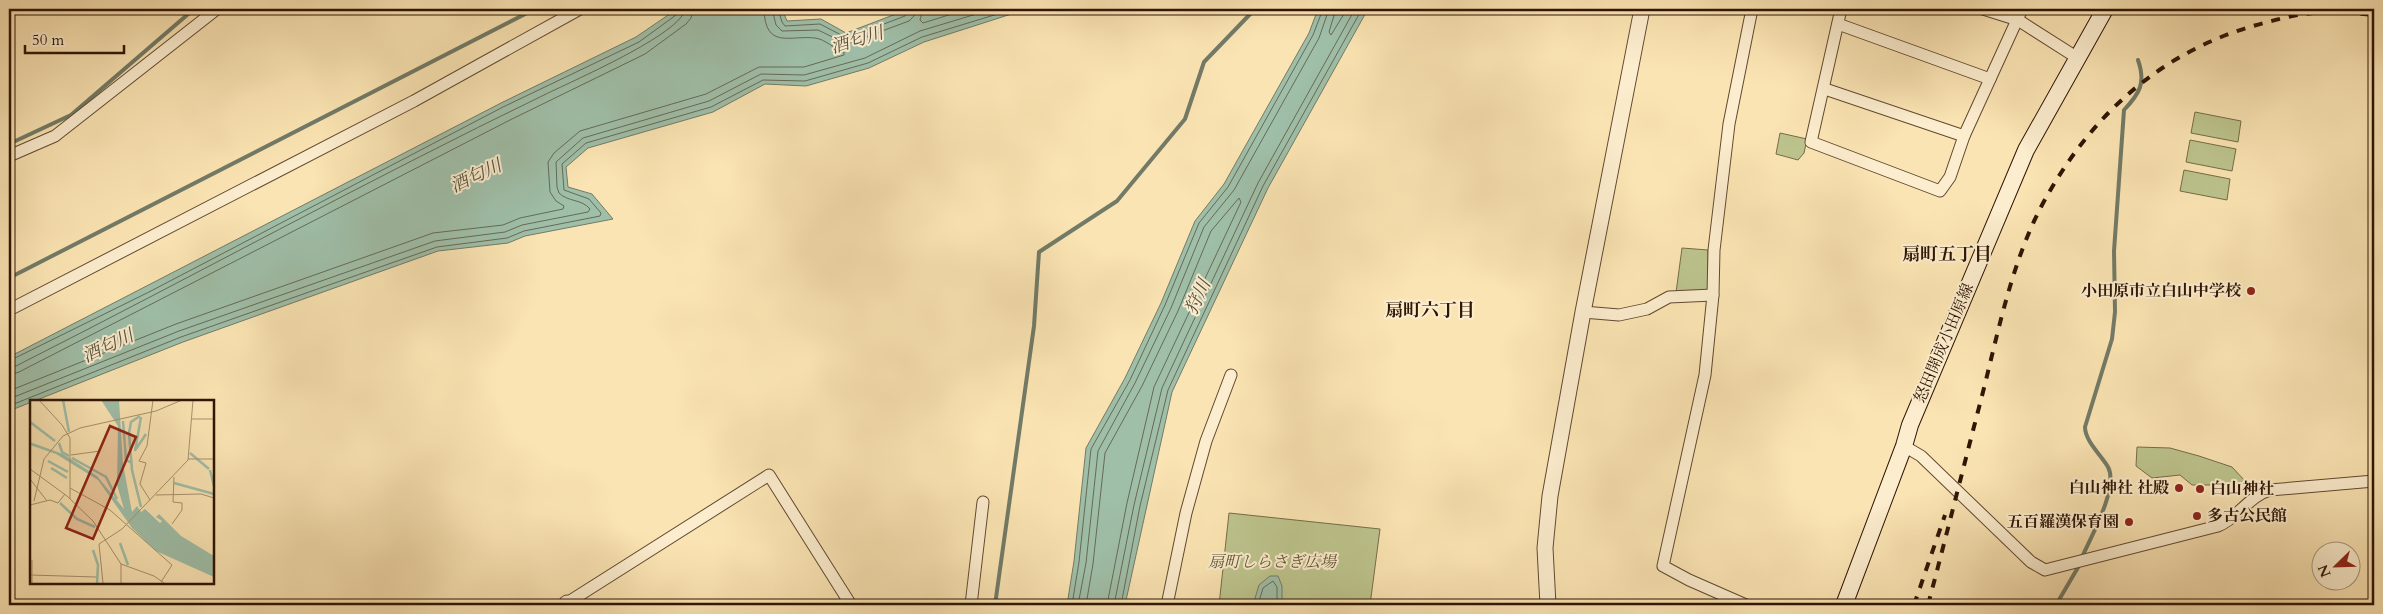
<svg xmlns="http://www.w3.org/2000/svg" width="2383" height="614" font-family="Cardo,'Noto Serif JP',serif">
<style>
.green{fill:#bdc48d;stroke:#766c48}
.water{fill:#9fbfa9;stroke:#727b67}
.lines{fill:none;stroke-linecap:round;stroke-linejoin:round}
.shore{stroke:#666a56;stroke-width:1}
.stream{stroke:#727b67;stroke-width:4}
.minor-casing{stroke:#614930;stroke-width:13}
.tertiary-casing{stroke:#614930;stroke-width:17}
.secondary-casing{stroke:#2e1504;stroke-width:18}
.minor{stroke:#fcedce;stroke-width:11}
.tertiary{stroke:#fcedce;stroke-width:15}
.secondary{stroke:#fcedce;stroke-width:16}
.rail{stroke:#2e1504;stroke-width:4;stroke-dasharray:9 9;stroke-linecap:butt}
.poi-dot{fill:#8f2418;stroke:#fcedce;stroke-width:2}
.labels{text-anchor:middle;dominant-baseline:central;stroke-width:4;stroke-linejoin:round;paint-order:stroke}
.poi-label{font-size:16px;font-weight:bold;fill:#2e1504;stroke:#fcedce;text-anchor:end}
.street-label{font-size:16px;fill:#2e1504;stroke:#fcedce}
.park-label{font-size:16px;font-style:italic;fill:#605234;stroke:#fcedce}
.water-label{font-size:18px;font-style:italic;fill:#56503e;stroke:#fcedce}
.neighbourhood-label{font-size:18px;font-weight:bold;fill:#2e1504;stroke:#fcedce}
.inset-river{fill:none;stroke:#9fbfa9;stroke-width:2.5}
.inset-road{fill:none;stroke:#a9916d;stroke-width:1}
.view{fill:#8f2418;fill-opacity:0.15;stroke:#8f2418;stroke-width:2.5}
.inset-edge{fill:none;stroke:#2e1504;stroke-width:2.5}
</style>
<rect width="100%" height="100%" fill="#fbe4b3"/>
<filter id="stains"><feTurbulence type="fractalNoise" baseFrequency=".004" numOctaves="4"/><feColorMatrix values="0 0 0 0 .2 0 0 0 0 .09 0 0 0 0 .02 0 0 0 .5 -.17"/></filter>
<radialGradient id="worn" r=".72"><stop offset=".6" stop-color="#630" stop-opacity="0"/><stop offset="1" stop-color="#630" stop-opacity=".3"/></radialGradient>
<g class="green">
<polygon points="2195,112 2241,121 2238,142 2191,133"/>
<polygon points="1780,133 1807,139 1804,153 1798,160 1776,154"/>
<polygon points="2190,140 2236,149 2232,171 2186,162"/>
<polygon points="2184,170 2230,179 2227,200 2180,191"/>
<polygon points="1682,248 1708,250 1708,294 1675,300"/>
<polygon points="2137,447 2170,448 2199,456 2232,467 2245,481 2244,485 2192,485 2180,475 2152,478 2136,466"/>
<polygon points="1229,513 1380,529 1370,605 1219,605"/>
</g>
<g class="water">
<polygon points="677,9 782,9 787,21 821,19 846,33 909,9 1027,9 924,42 869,68 806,86 765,84 713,112 588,148 566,167 568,187 592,194 613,219 525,236 508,243 438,251 183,342 9,411 9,357 501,103 636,37"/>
<polygon points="1318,9 1368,9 1268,188 1172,392 1125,605 1067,605 1074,561 1086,448 1125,378 1161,303 1195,221 1224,184 1309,33"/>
<polygon points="1270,576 1278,576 1282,586 1282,605 1253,605 1259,585"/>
</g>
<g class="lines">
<g class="shore">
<polyline points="772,9 776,25 782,31 818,30 847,44 909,21 914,16 915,9"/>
<polyline points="778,9 782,22 785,26 820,24 847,38 905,16 909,9"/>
<polyline points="923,9 920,20 923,23 968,9"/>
<polyline points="1336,9 1329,32 1331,35 1347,9"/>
<polyline points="9,361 149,292 503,107 639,42 676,15 679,9"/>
<path d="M9,367L16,366C192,277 366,181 544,95C568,83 684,33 685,9"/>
<polyline points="9,375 19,372 510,120 645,54 686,24 691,18 693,9"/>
<path d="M9,391L176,324L433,233L503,225L520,218L563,209L564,206L556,201L550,192L548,162L554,153L580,131L706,94L759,67H804L844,55V52C834,49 825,39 815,38C790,35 765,50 764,9"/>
<path d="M9,399L179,331L435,241L505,232L522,225L588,212L590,209C582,199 568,202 559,193L557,187L556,162L583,138L709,101L761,74L804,75L865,58L920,31L993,9"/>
<polyline points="9,406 181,337 437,247 507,238 524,231 600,216 601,213 589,199 564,190 562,164 586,143 711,107 763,80 805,81 868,63 922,37 1014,9"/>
<polyline points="1072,605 1079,562 1091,449 1130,380 1165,305 1199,223 1228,187 1313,35 1323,9"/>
<polyline points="1078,605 1086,563 1098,451 1135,383 1171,308 1204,227 1234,190 1319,38 1329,9"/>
<polyline points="1086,605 1093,564 1105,453 1142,386 1178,311 1211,231 1239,198 1241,202 1154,387 1127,503 1107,605"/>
<polyline points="1114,605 1134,505 1162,388 1258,183 1355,9"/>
<polyline points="1121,605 1140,506 1168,390 1263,186 1362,9"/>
<polyline points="1258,605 1263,588 1273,581 1277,587 1277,605"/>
</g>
<g class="stream">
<polyline points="9,144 71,115 194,9"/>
<polyline points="9,278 535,9"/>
<path d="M2082,557C2091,537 2119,487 2108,467C2101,455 2085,441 2085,427L2112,339L2115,312L2114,251L2124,110C2140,93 2146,83 2138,60"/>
<polyline points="995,605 1034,326 1039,252 1117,201 1185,119 1204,62 1255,9"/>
<polyline points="2056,605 2080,564"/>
</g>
<g class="minor-casing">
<g id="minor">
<polyline points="1841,9 1811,142 1940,191 1950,177 1964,136 2022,9"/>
<polyline points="1983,9 2018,20 2076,57"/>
<polyline points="1838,24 1990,79"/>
<polyline points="1825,89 1964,136"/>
<polyline points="9,156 55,136 217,9"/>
<polyline points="9,310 414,101 580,9"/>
<polyline points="1583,312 1619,315 1647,309 1669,297 1713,295"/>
<path d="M1904,446L1921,456L2031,562L2045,570L2218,526C2238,518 2249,496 2270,490L2374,481"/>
<polyline points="567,603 769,475 851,605"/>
<polyline points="971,605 983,502"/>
<polyline points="1167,605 1186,513 1206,441 1231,375"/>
<polyline points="1746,605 1689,580 1663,566 1705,375 1713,295 1714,250 1729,124 1752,9"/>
</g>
</g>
<g class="tertiary-casing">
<g id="tertiary">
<polyline points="567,603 568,605"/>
<polyline points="1548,605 1545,548 1550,496 1583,312 1642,9"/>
</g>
</g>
<g class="secondary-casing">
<polyline id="secondary" points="1844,605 1904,446 1910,425 2026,150 2105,9"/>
</g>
<use href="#minor" class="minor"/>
<use href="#tertiary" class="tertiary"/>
<use href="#secondary" class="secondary"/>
<g class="rail">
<polyline points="1914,605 1945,515"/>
<path d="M1928,605C1947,533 1965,461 1984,388C1999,328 2012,263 2041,207C2090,114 2165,47 2268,22C2290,16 2314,11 2337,12C2349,12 2362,14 2374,15"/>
</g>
</g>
<g class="poi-dot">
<circle cx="2251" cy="291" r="5"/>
<circle cx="2179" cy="488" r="5"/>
<circle cx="2200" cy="489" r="5"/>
<circle cx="2197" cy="516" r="5"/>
<circle cx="2129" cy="522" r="5"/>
</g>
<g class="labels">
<g class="poi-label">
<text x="2241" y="291">小田原市立白山中学校</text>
<text x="2169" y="488">白山神社 社殿</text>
<text x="2210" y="489" text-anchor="start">白山神社</text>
<text x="2207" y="516" text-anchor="start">多古公民館</text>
<text x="2119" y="522">五百羅漢保育園</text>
</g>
<g class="street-label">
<text transform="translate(1944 343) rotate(-67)">怒田開成小田原線</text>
</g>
<g class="park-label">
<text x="1272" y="562">扇町しらさぎ広場</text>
</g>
<g class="water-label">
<text transform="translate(857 40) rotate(-17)">酒匂川</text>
<text transform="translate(476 176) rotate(-25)">酒匂川</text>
<text transform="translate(1198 297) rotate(-65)">狩川</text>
<text transform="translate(108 346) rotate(-25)">酒匂川</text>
</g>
<g class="neighbourhood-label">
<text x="1947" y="254">扇町五丁目</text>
<text x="1430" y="310">扇町六丁目</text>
</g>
</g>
<g transform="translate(30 400)">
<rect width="184" height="184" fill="#fbe4b3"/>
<path d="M71,0H89L93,64L102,112L107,106L111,112L115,109L130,123L132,121L126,117L129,114L151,136L184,156V177L126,151L102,128L68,80L26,54L0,45V42L33,54L67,76L94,109L87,85L88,26Z" fill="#9fbfa9"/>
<path class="inset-river" d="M33,0L39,32M110,16L101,22L99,33L102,70L111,107M93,21L96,60L102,63M0,22L25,41M29,43L32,52L39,56M106,49L116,34M105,51L111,17M160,53L179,69M42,58L76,77L87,99M18,61L38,72M21,68L37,78M180,70L184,86M144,83L184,94M30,103L47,119L65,127M90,143L98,165M63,150L68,165L67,183"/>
<path class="inset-road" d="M9,0L32,25L40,38V99M162,19H184M41,55L70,51M158,59H184M0,69L37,96L63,121L91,164L124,176L134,183M0,79L17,101M40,88L80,110L142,165L131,182M126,95L171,94L184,98M120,100L110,84L116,63L109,61L117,46L123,0M4,101L14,59L33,36L50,28L126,11L152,0M0,105L20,100L28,103L35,94M142,124L152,110V103L143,102L144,77M0,134V164M2,160V183M91,164V183M0,175L66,177M73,183L69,144L92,129L158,60L163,0"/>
<path class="view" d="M80,26L106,37L63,139L36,128Z"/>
<rect width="184" height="184" class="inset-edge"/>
</g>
<rect width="2383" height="614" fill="none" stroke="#fbe4b3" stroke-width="30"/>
<rect x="10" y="10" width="2363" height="594" fill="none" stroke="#2e1504" stroke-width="2.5"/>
<rect x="15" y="15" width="2353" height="584" fill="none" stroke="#2e1504"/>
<g transform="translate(2336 566) rotate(247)"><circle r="24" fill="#fcedce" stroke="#aa977d"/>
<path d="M0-4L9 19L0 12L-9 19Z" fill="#8f2418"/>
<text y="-8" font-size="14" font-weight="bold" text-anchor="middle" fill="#2e1504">N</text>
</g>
<path d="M25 45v8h99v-8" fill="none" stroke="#2e1504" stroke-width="2.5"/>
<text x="32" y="45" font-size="15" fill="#2e1504" stroke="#fcedce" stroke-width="4" paint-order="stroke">50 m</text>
<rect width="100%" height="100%" filter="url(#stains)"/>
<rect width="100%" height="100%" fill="url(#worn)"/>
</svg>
